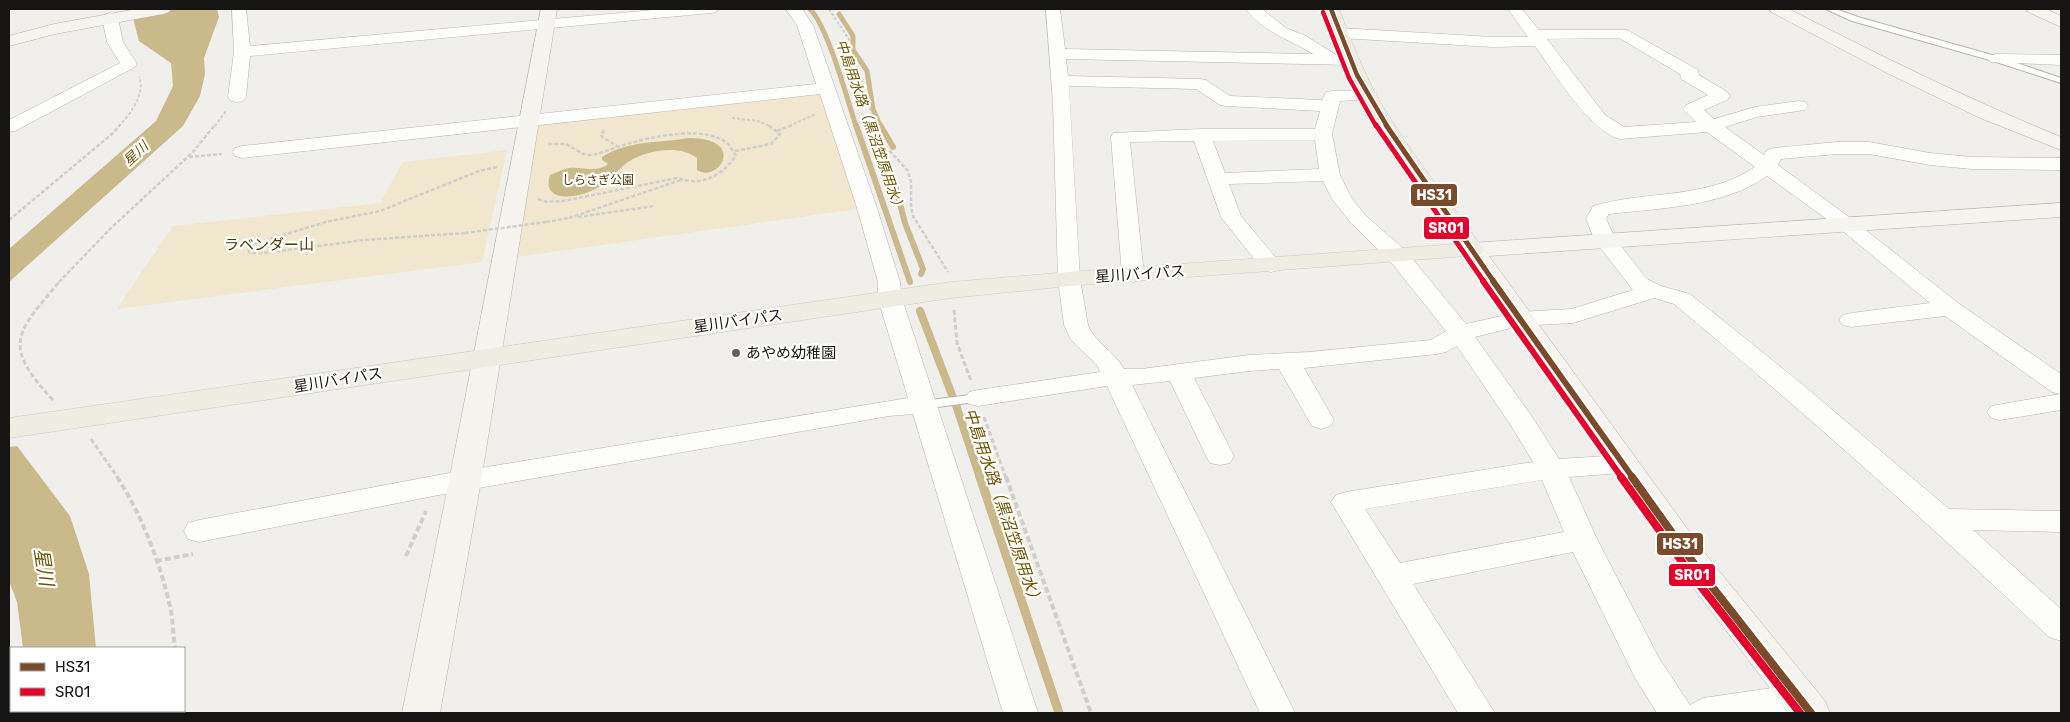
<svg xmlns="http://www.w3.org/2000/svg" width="2070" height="722" font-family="Rubik,'Noto Sans JP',sans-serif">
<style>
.green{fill:#f0e7ce}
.water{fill:#cab98b}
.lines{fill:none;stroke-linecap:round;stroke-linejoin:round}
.stream-far3{stroke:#cab98b;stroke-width:5}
.stream-far2{stroke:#cab98b;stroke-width:6}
.stream-far1{stroke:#cab98b;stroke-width:8}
.stream{stroke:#cab98b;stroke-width:9}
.lane-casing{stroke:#b7b6b4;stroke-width:2}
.street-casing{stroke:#b7b6b4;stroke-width:1}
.secondary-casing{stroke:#b7b6b4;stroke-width:1}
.primary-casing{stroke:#cccbc9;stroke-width:1}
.path-far3{stroke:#cfcfce;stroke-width:2;stroke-dasharray:3 2;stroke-linecap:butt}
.path-far2{stroke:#cfcfce;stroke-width:2.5;stroke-dasharray:4 2;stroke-linecap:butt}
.path-far1{stroke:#cfcfce;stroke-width:3;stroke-dasharray:5 2.5;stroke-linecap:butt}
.path{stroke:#cfcfce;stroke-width:4;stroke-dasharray:6 3;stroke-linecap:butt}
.lane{fill:#fdfdfc;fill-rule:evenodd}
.street{fill:#fdfdfc;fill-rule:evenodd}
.secondary{fill:#f6f4ef;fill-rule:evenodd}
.primary{fill:#efece2;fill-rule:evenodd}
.path-bridge{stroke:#cfcfce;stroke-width:2.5;stroke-dasharray:4 2;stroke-linecap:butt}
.bus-1-far3-casing{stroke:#fff;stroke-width:7}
.bus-1-far2-casing{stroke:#fff;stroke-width:8}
.bus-1-far1-casing{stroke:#fff;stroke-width:10}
.bus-1-casing{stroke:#fff;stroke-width:12}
.bus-2-far3-casing{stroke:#fff;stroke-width:7}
.bus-2-far2-casing{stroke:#fff;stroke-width:8}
.bus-2-far1-casing{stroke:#fff;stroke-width:10}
.bus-2-casing{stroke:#fff;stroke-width:12}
.bus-1-far3{stroke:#7a4b2a;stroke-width:4.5}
.bus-1-far2{stroke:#7a4b2a;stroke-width:5}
.bus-1-far1{stroke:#7a4b2a;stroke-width:6}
.bus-1{stroke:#7a4b2a;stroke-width:8}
.bus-2-far3{stroke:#e4002b;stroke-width:4.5}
.bus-2-far2{stroke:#e4002b;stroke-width:5}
.bus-2-far1{stroke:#e4002b;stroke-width:6}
.bus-2{stroke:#e4002b;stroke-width:8}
.poi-dot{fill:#63615f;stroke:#fff;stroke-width:2}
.labels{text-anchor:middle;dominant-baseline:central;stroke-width:4.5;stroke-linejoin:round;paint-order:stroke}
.far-park-label{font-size:12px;fill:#493901;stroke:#fff}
.far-water-label{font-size:14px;font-style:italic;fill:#6c5500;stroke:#fff}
.park-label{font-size:15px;fill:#493901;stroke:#fff}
.street-label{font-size:15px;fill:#161513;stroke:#fff}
.poi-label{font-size:15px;fill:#161513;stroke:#fff;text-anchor:start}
.water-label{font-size:16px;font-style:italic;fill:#6c5500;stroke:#fff}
.near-water-label{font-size:19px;font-style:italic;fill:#6c5500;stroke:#fff}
.line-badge{stroke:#fff;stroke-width:2}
.badge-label{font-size:14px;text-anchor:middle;font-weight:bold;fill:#fff}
</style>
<rect width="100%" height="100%" fill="#f1efec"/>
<g class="green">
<polygon points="820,93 858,209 516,257 536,124"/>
<polygon points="507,150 482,262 117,309 173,226 380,203 403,162"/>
</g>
<g class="water">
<polygon points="143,9 217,9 219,17 204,58 205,74 200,96 183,126 9,282 9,249 156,121 173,86 171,63 139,41 131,11"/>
<path d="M690,138C748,139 718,184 697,170V158C680,144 645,150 628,162C615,172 606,185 591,191C577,198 541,203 550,175C556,173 562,169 569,168C583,166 595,174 608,164L602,160V157C629,140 660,143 690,138Z"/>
<polygon points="17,446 70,516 89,574 96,648 23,648 17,602 9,581 9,447"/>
</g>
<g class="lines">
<g class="stream-far3">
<path d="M810,9C828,27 847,99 856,126"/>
<polyline points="839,14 853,36 853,50 867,71 873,109 880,126"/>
</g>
<g class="stream-far2">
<polyline points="856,125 910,282"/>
<polyline points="880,125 893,147"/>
<polyline points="884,154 882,161 893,177 905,223 923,269 921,274"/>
</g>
<polyline class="stream-far1" points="920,311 957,408 980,478"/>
<polyline class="stream" points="980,477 1059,713"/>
<g class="lane-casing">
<g id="lane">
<polygon points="1826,9 1836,9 1858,17 1999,57 2061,78 2061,83 1993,61 1852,21"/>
<polygon points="978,394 983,395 985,398 983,401 923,409 916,405 923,401"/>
</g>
</g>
<g class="street-casing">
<g id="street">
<polygon points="232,9 246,9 250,46 665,9 718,9 716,12 711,13 250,56 246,97 243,101 237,102 231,101 228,97 234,52"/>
<polygon points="786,9 802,9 813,25 877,208 900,282 902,299 1038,713 1003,713 913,414 889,416 444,494 199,542 188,539 184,531 188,523 199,520 444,474 908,398 878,299 878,282 857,208 820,94 242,158 235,156 233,152 235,148 242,146 816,84 797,25"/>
<path d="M1046,9H1060L1065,49L1313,54C1291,40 1261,31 1246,9H1262L1286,28L1306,36L1336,55L1357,57L1359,60L1357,63L1351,65L1066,59L1068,76L1200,79L1206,80L1230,96L1322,100L1326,92L1332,91H1374L1377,95L1374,99L1340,101L1332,134L1340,175L1351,197L1365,215L1406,251L1466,324L1519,312L1571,309L1633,290L1595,241L1586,219L1593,206C1647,190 1706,200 1755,167L1707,132L1620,139C1589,131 1554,72 1535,46L1493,47L1340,38L1335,36L1332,33L1335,30L1340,28L1493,37H1528L1508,9H1522L1539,30H1627L1698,70L1699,75L1727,92L1730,96L1727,100L1704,110L1714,119L1755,107L1799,101L1805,102L1808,106L1805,110L1757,117L1725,127L1764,155L1767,150L1774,148L1837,142H1869L1930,153L1972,157L2061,158V170L1972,169L1930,165L1869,154H1837L1781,159L1778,165L1853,220L1958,303L2061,374V410L2000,420L1991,418L1987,412L1991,406L2060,394L2052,392L1945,316L1851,327L1843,325L1839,320L1843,315L1851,313L1930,303L1839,228L1767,176C1723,207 1661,208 1609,214L1606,219L1616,240L1647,279L1661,286L1690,294L1802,384L1949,509L2061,511V532L1973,530L2061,609V641L2049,637C1927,522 1803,411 1674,304L1654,298L1573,323L1519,326L1475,337L1533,418L1559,459L1623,455L1633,457L1637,464L1633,471L1623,473L1569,477L1597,539L1659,658L1690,705L1703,698L1799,684L1811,689L1816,699L1811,709L1800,713H1657L1635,678L1573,552L1413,584L1495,713H1458L1331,502L1336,495L1346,492L1533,462L1512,427L1457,346L1446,352L1437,354L1304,368L1334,420L1330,426L1321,429L1312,426L1279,369L1249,371L1194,378L1234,456L1230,463L1220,465L1210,463L1206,456L1170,381L1132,385L1295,713H1260L1107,386L978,406L969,404L965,398L969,392L978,390L1100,372L1097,365L1071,340L1064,325L1058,279L1053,104ZM1619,38L1680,74L1681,79L1708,95L1686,105L1683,109L1696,122L1624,127L1605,115L1547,39ZM1069,86L1196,89L1220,105L1226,106L1320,111L1315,129H1201L1113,133L1111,137L1122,275L1125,280L1133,282L1141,280L1144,275L1130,142L1194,141L1221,217L1263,270L1271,272L1279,270L1282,265L1241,216L1229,184L1323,181L1332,199L1351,223L1390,261L1446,331L1431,340L1309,352L1249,355L1141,369H1124C1115,352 1095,343 1088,325L1080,279ZM1315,140L1319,169L1225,173L1213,141ZM1542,480L1564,532L1400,563L1365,509Z"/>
<polygon points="110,13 115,15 118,18 123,42 137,64 135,67 15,131 9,132 9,120 120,63 107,42 102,18 105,15"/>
<polygon points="1996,54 2061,55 2061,65 1990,62 1988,59 1990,56"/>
</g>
</g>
<g class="secondary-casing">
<g id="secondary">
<polygon points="137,9 171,9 169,12 163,14 55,34 9,46 9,36 54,24"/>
<polygon points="541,9 557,9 481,481 440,713 402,713 449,481"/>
<path d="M1769,9H1789C1879,55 1968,99 2061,137V150L1980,118L1887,73L1771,12Z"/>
<polygon points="2026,9 2046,9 2061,16 2061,27 2028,12"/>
<polygon points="2061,203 2061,217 1489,256 1707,556 1825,701 1830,713 1789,713 1683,574 1460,250 1464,245 1472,243"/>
</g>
</g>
<g class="primary-casing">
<path id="primary" d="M1323,9H1339C1351,40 1363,71 1379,100C1410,153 1449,200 1484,250L1480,255L1069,286L951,298L9,438V418L951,282L1069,272L1456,244C1419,189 1378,137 1349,77C1338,55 1331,32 1323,9Z"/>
</g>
<g class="path-far3">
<polyline points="829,9 849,39 847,46 849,57 862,81 875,126"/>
<polyline points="732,118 758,121 770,126"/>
<path d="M119,126C130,114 146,94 139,77"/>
<polyline points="215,126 226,111"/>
<polyline points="789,126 816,114"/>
</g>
<g class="path-far2">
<polyline points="874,125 885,146 908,171 911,182 911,205 913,216 948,272"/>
<polyline points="604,130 601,136 617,146"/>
<polyline points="777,131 792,125"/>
<polyline points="735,151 771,144 780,134 768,125"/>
<polyline points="189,157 222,154"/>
<path d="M538,199L547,202L563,201L677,178C702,187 721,176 736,156C734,153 732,149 730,146C710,123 649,137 624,145C612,148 602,154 590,155L583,154L566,144H547"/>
<polyline points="578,217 654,206"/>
<polyline points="569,218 681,180"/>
<polyline points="9,220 112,134 120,125"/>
<polyline points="546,222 569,218"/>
<polyline points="465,233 364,240 263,253 250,253 248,249 253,244 326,222 380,211 479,171 497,167"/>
<polyline points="59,282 111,228 192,153 215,125"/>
</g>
<g class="path-far1">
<polyline points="954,310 957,343 971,381"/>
<path d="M53,400C2,345 15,334 60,281"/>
<polyline points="984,417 1006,478"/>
<polyline points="91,439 118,478"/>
</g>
<g class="path">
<path d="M117,477C141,513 160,563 170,606C173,619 173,634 175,648"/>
<polyline points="1006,477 1091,713"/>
<polyline points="406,556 426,511"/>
<polyline points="156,561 193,554"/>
<polyline points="182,711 182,713"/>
</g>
<use href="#lane" class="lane"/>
<use href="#street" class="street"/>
<use href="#secondary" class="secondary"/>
<use href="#primary" class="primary"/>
<polyline class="path-bridge" points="465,233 546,222"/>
<g class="bus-1-far3-casing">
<polyline id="bus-1-far3" points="1331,9 1357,75 1387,126"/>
</g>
<g class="bus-1-far2-casing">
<polyline id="bus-1-far2" points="1386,125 1494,282"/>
</g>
<g class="bus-1-far1-casing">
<polyline id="bus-1-far1" points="1493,281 1633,478"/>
</g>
<g class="bus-1-casing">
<polyline id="bus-1" points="1632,477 1695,565 1811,713"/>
</g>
<g class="bus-2-far3-casing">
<polyline id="bus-2-far3" points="1323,12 1349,78 1376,126"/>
</g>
<g class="bus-2-far2-casing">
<polyline id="bus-2-far2" points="1376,125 1484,282"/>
</g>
<g class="bus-2-far1-casing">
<polyline id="bus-2-far1" points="1483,281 1622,478"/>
</g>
<g class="bus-2-casing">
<polyline id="bus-2" points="1621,477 1688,570 1800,713"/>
</g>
<use href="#bus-1-far3" class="bus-1-far3"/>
<use href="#bus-1-far2" class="bus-1-far2"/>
<use href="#bus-1-far1" class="bus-1-far1"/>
<use href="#bus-1" class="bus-1"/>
<use href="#bus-2-far3" class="bus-2-far3"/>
<use href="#bus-2-far2" class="bus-2-far2"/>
<use href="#bus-2-far1" class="bus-2-far1"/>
<use href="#bus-2" class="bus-2"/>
</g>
<circle class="poi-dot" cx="736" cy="353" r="5"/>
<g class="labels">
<g class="far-park-label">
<text x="598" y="180">しらさぎ公園</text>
</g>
<g class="far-water-label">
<text transform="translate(870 126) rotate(71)">中島用水路（黒沼笠原用水）</text>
<text transform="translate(136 154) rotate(-43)">星川</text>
</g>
<g class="park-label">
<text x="269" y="245">ラベンダー山</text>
</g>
<g class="street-label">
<text transform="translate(1140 274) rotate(-4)">星川バイパス</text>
<text transform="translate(738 321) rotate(-8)">星川バイパス</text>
<text transform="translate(338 380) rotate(-9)">星川バイパス</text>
</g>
<g class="poi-label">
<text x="746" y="353">あやめ幼稚園</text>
</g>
<g class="water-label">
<text transform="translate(1003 507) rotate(71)">中島用水路（黒沼笠原用水）</text>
</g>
<g class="near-water-label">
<text transform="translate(44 567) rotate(81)">星川</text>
</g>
</g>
<g class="line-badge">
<rect x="1410" y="183" width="48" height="24" rx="5" fill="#7a4b2a"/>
<rect x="1423" y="216" width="47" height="24" rx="5" fill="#e4002b"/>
<rect x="1656" y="532" width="48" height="24" rx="5" fill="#7a4b2a"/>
<rect x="1668" y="563" width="48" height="24" rx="5" fill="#e4002b"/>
</g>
<g class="badge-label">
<text x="1434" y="200">HS31</text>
<text x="1446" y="233">SR01</text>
<text x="1680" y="549">HS31</text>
<text x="1692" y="580">SR01</text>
</g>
<rect width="2070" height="722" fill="none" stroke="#161513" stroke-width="20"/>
<rect x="10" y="647" width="175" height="65" fill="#ffffff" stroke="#a2a1a1"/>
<rect x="20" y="663" width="25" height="8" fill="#7a4b2a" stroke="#a2a1a1"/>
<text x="55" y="672" font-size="15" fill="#161513">HS31</text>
<rect x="20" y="688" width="25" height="8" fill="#e4002b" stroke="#a2a1a1"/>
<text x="55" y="697" font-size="15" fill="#161513">SR01</text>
</svg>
